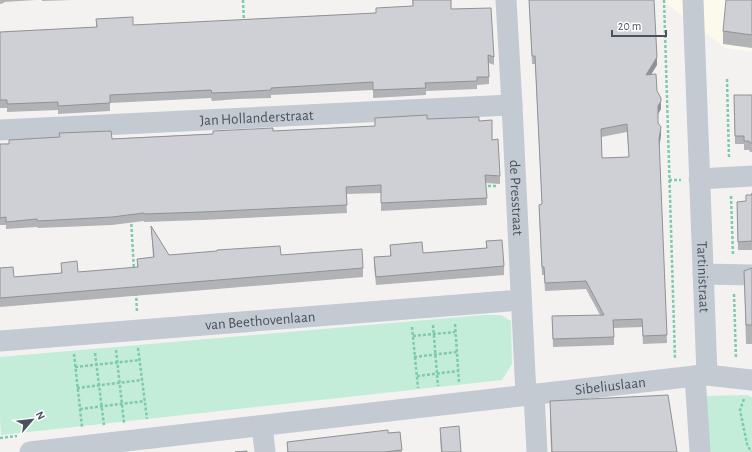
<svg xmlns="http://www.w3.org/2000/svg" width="752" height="452" font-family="'Alegreya Sans',sans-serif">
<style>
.commercial{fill:#fcf9ed}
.green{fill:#c3edd9}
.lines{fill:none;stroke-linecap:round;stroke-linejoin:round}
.path{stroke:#7dcaae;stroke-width:2.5;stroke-dasharray:3 2;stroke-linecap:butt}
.minor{stroke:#c3cad2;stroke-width:21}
.wall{fill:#b2b3b7;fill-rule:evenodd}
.shaded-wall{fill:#919295}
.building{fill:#cfd0d5;stroke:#919295;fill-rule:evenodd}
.labels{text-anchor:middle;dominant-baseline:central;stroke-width:3;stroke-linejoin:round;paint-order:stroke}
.street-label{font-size:15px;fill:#4a525e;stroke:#fff}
</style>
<rect width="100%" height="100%" fill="#f3f2f1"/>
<polygon class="commercial" points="662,0 752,0 752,52 725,48"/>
<g class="green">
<polygon points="483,315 501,315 511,321 512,364 502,380 1,435 0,419 0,357"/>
<polygon points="747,395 752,397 752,452 705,452 703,396"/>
</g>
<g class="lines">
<g class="path">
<polyline points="243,0 244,22"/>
<polyline points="664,0 675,359"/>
<polyline points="727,79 729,159"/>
<polyline points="669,180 681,180"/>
<polyline points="483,186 498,186"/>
<polyline points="731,196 733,255"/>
<polyline points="131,219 134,270"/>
<polyline points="136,293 137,312"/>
<polyline points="734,294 736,359"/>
<polyline points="455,324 459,383"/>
<polyline points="433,325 438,386"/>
<polyline points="412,327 418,388"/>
<polyline points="413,336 455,332"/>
<polyline points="138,348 147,419"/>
<polyline points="116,350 124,423"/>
<polyline points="95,353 104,425"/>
<polyline points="74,354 82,427"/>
<polyline points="414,357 457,352"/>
<polyline points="75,367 140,360"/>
<polyline points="417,376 458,371"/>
<polyline points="77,388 142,380"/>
<polyline points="744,399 740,410 747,444 751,452"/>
<polyline points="80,409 145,401"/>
<polyline points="0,438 17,436"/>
</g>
<g class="minor">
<path id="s1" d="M506,0L512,105L526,395"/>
<path id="s2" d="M693,0L707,375"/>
<path id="s3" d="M0,130L512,105"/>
<polyline points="699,179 752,176"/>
<polyline points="703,274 752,275"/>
<path id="s4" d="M0,341L521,300"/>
<polyline points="695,376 700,452"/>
<polyline points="534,394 537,452"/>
<polyline points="262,426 265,452"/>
<path id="s5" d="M30,452L695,376L707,375L752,380"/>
</g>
</g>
<g class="wall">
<polygon points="0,0 36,0 4,2 4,3 0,4"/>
<polygon points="42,0 72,0 42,1"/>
<polygon points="412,0 451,0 451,9 494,57 494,65 489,63 489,84 477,85 477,89 426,91 426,95 373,98 373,90 271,95 271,98 238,99 212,101 211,98 110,103 110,111 58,114 58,110 7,112 7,108 0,108 0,32 96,27 96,19 133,25 376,13 413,6"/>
<path d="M529,0H654L657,65L651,74L657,91L661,109L658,114V123L661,136L659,146L667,343L643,344L642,327L614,328V345L553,347L552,316L600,315L586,289L545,291L544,275H542L539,213V205L542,204L535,64H532ZM627,132L629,157L602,158L601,137Z"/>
<polygon points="752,0 752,48 723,44 723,31"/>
<polygon points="752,95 752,152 750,152 749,150 744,150 744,144 735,144 734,104"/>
<polygon points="427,119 479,121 492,140 500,176 500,184 486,183 487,205 381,211 381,193 346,194 347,213 202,220 144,222 144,221 112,225 38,228 37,227 6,229 6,225 0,225 0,144 375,126"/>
<polygon points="752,193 752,250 738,250 737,202 746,201 751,195"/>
<polygon points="151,226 169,255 281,255 363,268 363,277 0,307 0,268 14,277 61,273 61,263 78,272 137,267 137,259 153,257"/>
<polygon points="486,241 504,266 504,275 376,285 374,266 374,257 390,256 390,245 423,253 486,248"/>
<polygon points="752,268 752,344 746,344 744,271"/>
<polygon points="550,401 677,452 551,452 550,420"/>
<polygon points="440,428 461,452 441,452 440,437"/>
<polygon points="400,432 402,452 287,452 287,442"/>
</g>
<g class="shaded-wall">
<polygon points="657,57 657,65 646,83 646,75"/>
<polygon points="661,101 661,109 658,114 658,106"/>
<polygon points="661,127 661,136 659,148 659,139"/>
</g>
<g class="building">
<polygon points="413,0 451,0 451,9 491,8 494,57 488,55 489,77 477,77 477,81 425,83 426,88 373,90 373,82 271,88 271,90 238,92 212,93 211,90 110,95 110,103 58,106 58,102 7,104 7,100 0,100 0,32 97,27 96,19 133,17 133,25 376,13 376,8 413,6"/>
<path d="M529,0H654L657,57L646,75L656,74L657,91L661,98V101L658,106V123L661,127L659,139L667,335L643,336L642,319L613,320L614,337L553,339L552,316L604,315L586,281L545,283L544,267H542L539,205L542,204L535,56H532ZM627,124L629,157L602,158L601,129Z"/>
<polygon points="726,0 752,0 752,35 723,31"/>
<polygon points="734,95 752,95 752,143 750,143 749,141 744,141 744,136 735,136"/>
<polygon points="427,115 427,119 479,117 479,121 492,120 492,140 498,139 500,176 485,175 487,198 381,203 381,185 346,187 347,205 202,212 144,214 144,213 112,217 38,221 37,219 6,222 6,217 0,218 0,144 9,144 9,140 60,137 59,133 111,131 112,139 213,134 213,131 273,128 273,131 375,126 375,118"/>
<polygon points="752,193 752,241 738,242 737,202 746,201 746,195 751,195"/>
<polygon points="151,226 169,255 217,251 217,250 280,246 281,255 362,249 363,268 0,298 0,268 13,267 14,277 62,273 61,263 77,261 78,272 138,267 137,259 154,257"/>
<polygon points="502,240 504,266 376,277 374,257 391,256 390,245 422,242 423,253 487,248 486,241"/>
<polygon points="752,268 752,325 746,325 744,271"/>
<polygon points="668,395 677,452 552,452 550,401"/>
<polygon points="459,426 461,452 442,452 440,428"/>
<polygon points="388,430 388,433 400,432 402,450 384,452 288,452 287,442"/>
<polygon points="247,451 247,452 235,452"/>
</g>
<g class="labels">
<g class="street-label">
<text stroke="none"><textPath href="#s3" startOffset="257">Jan Hollanderstraat</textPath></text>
<text stroke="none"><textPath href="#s1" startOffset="198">de Presstraat</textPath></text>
<text stroke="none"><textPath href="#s2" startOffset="277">Tartinistraat</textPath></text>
<text stroke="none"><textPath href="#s4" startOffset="261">van Beethovenlaan</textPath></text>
<text stroke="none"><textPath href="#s5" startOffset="584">Sibeliuslaan</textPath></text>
</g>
</g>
<g transform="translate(32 420) rotate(62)" stroke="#ffffff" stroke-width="3" paint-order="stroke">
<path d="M0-3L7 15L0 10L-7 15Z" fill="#4a525e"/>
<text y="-6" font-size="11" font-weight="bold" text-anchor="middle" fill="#4a525e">N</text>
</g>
<path d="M612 30v6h54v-6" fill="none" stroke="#4a525e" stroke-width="2"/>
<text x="618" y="30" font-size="12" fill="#4a525e" stroke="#ffffff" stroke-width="3" paint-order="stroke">20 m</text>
</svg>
